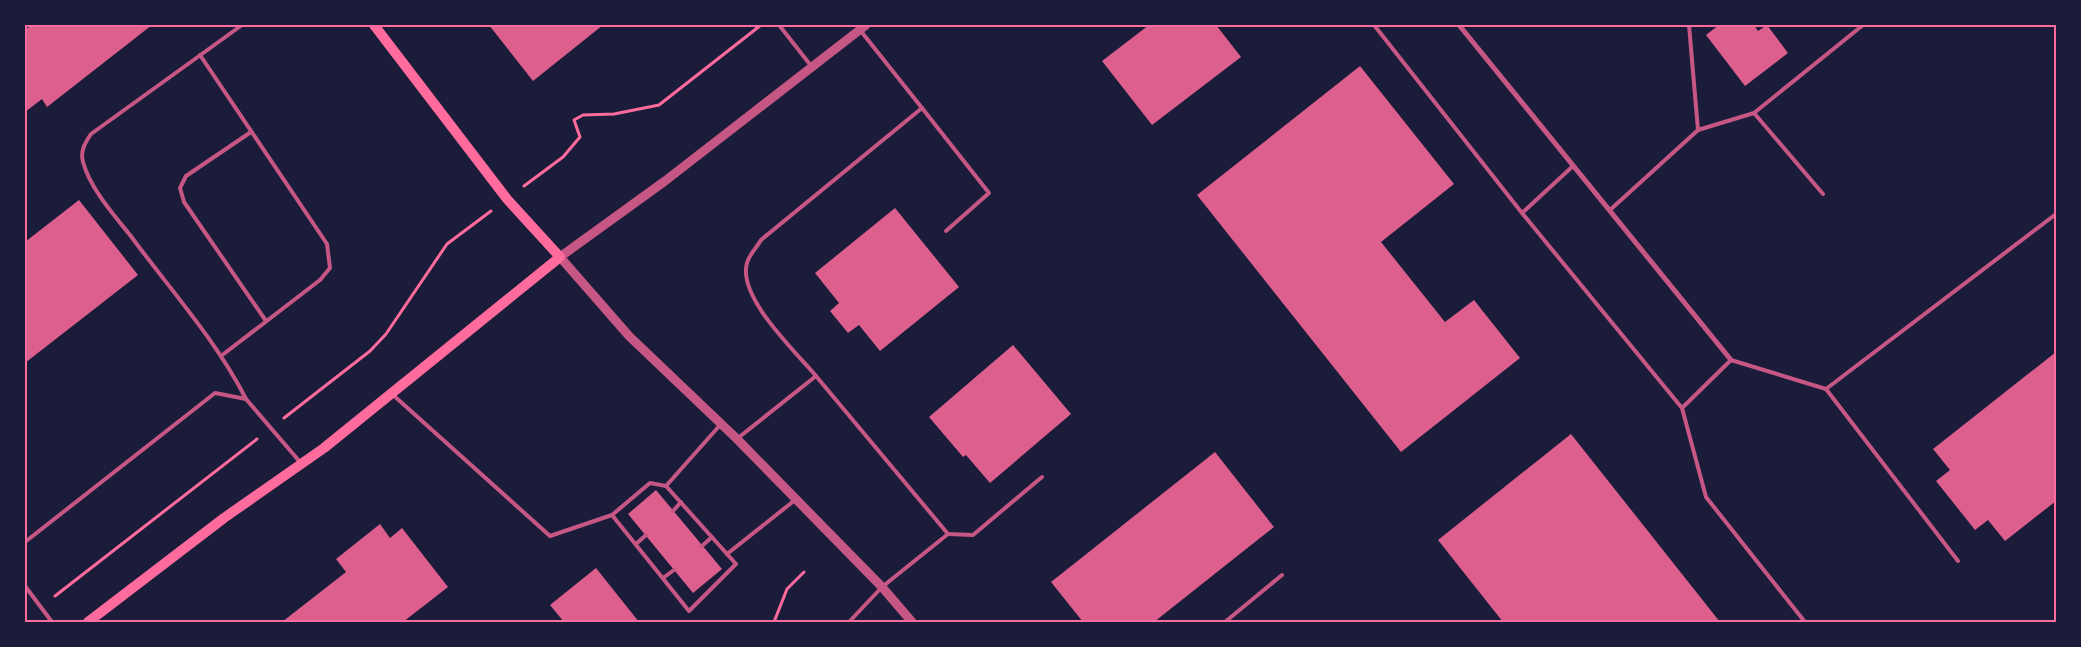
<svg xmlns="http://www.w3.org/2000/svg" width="2081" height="647" font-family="Mulish,sans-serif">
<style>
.building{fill:#dd5f8e}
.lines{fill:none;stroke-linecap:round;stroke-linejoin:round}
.path{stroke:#ff6b9d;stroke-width:3}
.service{stroke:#c65784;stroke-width:4}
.minor{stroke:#c65784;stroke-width:5}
.tertiary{stroke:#c65784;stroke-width:9}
.secondary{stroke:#ff6b9d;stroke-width:10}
.neatline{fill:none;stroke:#ff6b9d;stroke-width:2}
</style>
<rect width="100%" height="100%" fill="#1b1b3a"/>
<g class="building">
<polygon points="32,25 152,25 47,107 42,99 25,112 25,30"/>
<polygon points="489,25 603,25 533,81"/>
<polygon points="1149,25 1216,25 1241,57 1152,125 1102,61"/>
<polygon points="1719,25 1754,25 1758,31 1767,25 1788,53 1745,86 1706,35"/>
<polygon points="1360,66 1454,184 1381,242 1445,322 1474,300 1520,358 1401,452 1197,195"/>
<polygon points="79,200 138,275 25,363 25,242"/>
<polygon points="895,208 959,287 880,351 859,325 848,333 830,311 839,303 815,273"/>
<polygon points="1013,345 1071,414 990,483 966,455 963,457 929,417"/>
<polygon points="2056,352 2056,501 2005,541 1988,520 1975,530 1936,481 1950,470 1933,449"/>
<polygon points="1571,434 1720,622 1503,622 1438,540"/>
<polygon points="1215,452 1274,527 1154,622 1083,622 1051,582"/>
<polygon points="656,490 722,569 693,593 628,514"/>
<polygon points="380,524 390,538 402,528 448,587 403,622 282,622 346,572 336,559"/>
<polygon points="596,568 639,622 564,622 550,605"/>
</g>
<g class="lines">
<g class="path">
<polyline points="524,186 563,157 580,137 574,120 583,115 614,114 659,105 761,25"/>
<polyline points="284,418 370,351 386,334 447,244 491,211"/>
<polyline points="55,596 257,439"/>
<polyline points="774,622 787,589 804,572"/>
</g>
<g class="service">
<path d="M242,25L91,134C85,143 80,151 83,162C90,188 113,214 130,235C169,288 216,340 246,399"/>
<polyline points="779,25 812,67"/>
<polyline points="1374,25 1522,213 1682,408 1706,497 1805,622"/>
<polyline points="200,55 327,244 330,268 320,280 221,356"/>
<polyline points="922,108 989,193 946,231"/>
<polyline points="1754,113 1823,194"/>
<polyline points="1698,130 1754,113 1863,25"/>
<polyline points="251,132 186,176 180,188 184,202 266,321"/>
<polyline points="1610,210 1698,130 1689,25"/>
<polyline points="1522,213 1573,166"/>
<path d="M816,376C796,352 737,297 747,263C749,255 757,247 761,240L922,108L860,30"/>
<polyline points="1826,389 1958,561"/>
<polyline points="392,394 550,536 612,515 689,611 736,564 666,486 650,483 612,515"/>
<polyline points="1682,408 1731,360 1826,389 2056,214"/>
<polyline points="738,438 816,376 948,534 882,587 849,622"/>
<polyline points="666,486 721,424"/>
<polyline points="673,511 681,502"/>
<polyline points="948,534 973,535 1042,477"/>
<polyline points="25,542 215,393 246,399 300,462"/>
<polyline points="636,544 646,535"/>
<polyline points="702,546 712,537"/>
<polyline points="727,554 795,500"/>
<polyline points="663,578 674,570"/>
<polyline points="25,586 52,622"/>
<polyline points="1225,622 1282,575"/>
</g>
<polyline class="minor" points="1459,25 1731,360"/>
<polyline class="tertiary" points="866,25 665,181 560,257 629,336 737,439 882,587 912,622"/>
<polyline class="secondary" points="88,622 224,518 324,448 560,257 507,199 374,25"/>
</g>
<rect width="2081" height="647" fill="none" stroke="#1b1b3a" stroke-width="52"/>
<rect x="26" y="26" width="2029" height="595" class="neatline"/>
</svg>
